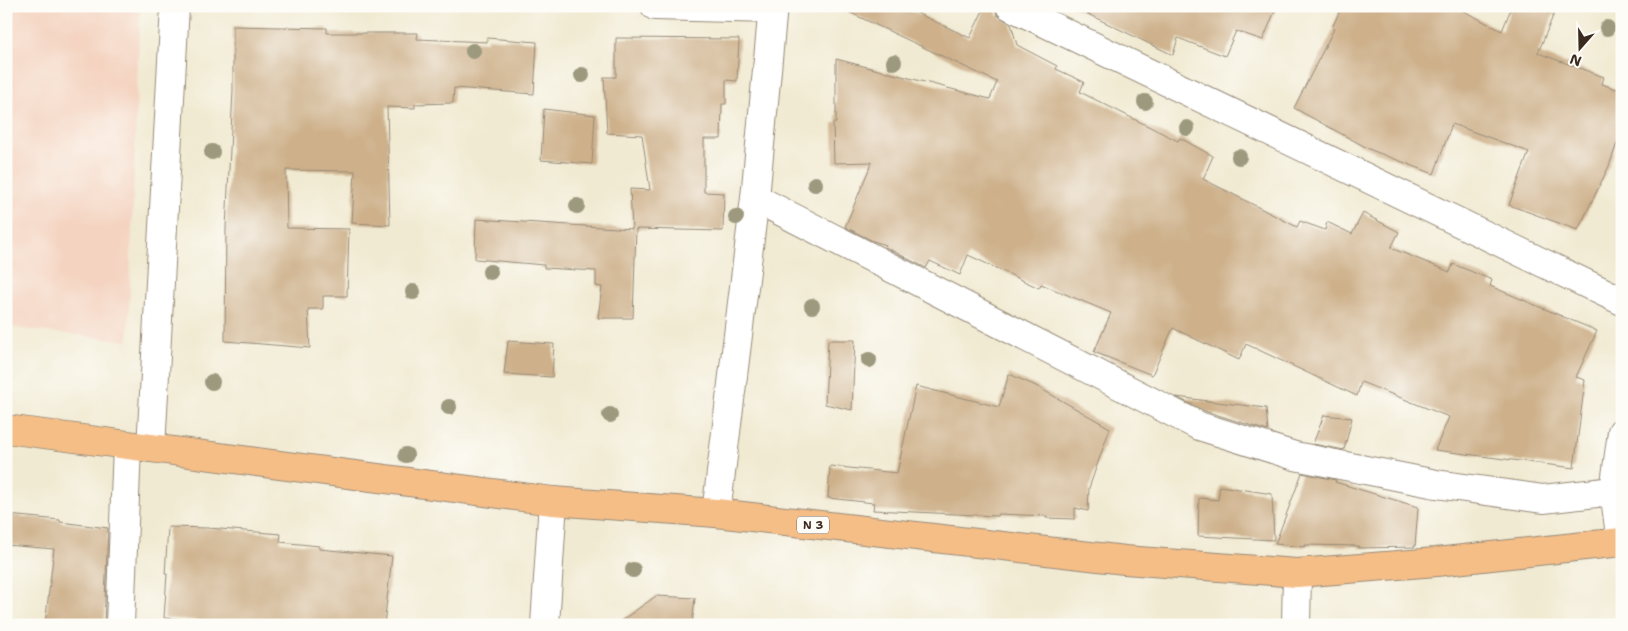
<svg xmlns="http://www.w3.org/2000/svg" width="1628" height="631" font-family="'Shantell Sans',sans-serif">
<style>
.built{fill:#f4d3c0}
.building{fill:#ceb18b}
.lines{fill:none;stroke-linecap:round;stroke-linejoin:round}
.minor-casing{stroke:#968a78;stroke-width:30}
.major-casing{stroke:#968a78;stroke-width:30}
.minor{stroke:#fff;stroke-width:28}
.major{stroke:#f6be87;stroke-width:28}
.tree{fill:#9c997e}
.labels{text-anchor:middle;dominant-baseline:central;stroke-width:4.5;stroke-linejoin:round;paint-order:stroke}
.shield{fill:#fdfcf7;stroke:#75695f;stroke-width:1}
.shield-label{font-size:11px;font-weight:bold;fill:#3b2a1e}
</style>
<rect width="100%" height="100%" fill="#fdfcf7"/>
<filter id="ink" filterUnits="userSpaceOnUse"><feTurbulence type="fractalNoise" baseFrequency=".02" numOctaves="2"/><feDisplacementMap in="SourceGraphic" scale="10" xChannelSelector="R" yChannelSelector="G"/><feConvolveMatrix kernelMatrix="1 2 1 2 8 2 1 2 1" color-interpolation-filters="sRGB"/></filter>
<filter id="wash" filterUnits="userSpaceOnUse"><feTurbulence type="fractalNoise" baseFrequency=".0096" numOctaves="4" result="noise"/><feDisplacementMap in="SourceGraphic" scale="20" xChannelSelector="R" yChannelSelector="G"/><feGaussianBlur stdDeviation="1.12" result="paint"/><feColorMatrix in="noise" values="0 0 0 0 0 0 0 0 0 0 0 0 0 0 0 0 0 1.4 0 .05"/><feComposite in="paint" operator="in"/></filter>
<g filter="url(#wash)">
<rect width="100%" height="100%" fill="#f1ead2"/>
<polygon class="built" points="6,6 140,6 128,341 6,327"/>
<g id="blocks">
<g class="building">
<polygon points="836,6 902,6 970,38 985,6 995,6 997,15 1011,24 1017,45 1057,66 1056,69 1084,82 1080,92 1178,141 1180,138 1213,156 1203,179 1297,227 1300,221 1325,230 1327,222 1352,234 1363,213 1399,232 1391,248 1450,272 1453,264 1492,280 1490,286 1597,331 1576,377 1585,380 1574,468 1435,450 1449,417 1361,382 1357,396 1246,344 1239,360 1173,328 1152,375 1094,352 1111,313 1041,284 1039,288 968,255 960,275 930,261 926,268 885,247 886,245 873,241 845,227 872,162 834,163 833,123 836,123 836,59 990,99 997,82"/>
<polygon points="1071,6 1277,6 1263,40 1236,31 1225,56 1178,38 1173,55"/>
<polygon points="1342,6 1454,6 1502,31 1512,6 1557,6 1538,53 1604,77 1602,84 1622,91 1622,129 1609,166 1578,230 1509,205 1529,152 1452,124 1434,174 1371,150 1294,108 1334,29 1332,28"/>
<polygon points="233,26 327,28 327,33 418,33 417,39 487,42 487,38 537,42 534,94 454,88 453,103 415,104 415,108 387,107 390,225 352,223 355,171 286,170 287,228 349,229 347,296 323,296 323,309 308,309 310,348 225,341 226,228 233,91"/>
<polygon points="616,38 739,39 737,81 726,80 726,104 722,104 721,139 704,139 704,192 724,193 723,231 636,229 633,318 598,318 602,287 596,286 596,271 544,268 544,265 475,259 476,219 632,229 630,189 650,190 642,135 607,133 604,77 616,77"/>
<polygon points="544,109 595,115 592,164 541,160"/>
<polygon points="828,340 855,340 852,410 825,404"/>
<polygon points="508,341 554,344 552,377 504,374"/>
<polygon points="1009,374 1036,386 1110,428 1089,488 1088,511 1075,508 1075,519 1046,518 1046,516 998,514 997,516 873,510 874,503 828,498 830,466 897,473 916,386 999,407"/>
<polygon points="1176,397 1266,408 1268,431 1205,411"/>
<polygon points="1324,415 1352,418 1344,450 1313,444"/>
<polygon points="1302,473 1336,480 1335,482 1418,507 1415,547 1358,548 1359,546 1305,545 1305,547 1275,544"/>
<polygon points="1220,486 1272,494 1274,540 1198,536 1199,498 1218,500"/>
<polygon points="8,515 60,520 60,522 108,528 104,625 45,625 54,549 6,545"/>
<polygon points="168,527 208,528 281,534 280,542 319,546 319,549 392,556 384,625 201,625 201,621 164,618 167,574 165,574"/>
<polygon points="656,596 695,598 692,625 615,625"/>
</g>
</g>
</g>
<g filter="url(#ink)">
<use href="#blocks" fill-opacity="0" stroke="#968a78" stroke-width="1"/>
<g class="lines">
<g class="minor-casing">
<g id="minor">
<polyline points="655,6 773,9"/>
<polyline points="1010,6 1622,301"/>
<polyline points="755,198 1199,426 1295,456 1436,484 1543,499 1614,491"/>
<polyline points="151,448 175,6"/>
<polyline points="716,513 755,198 773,6"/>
<polyline points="1621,542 1614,491 1622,432"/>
<polyline points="120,625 127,446"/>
<polyline points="545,625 553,501"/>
<polyline points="1296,625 1297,573"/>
</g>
</g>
<g class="major-casing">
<polyline id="major" points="6,429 553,501 716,513 1125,560 1297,573 1436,562 1622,542"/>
</g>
<use href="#minor" class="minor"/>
<use href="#major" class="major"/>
</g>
<g class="tree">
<circle cx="1607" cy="28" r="8"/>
<circle cx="473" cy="51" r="8"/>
<circle cx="894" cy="62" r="8"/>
<circle cx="582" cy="75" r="8"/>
<circle cx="1145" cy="102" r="8"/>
<circle cx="1187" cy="128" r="8"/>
<circle cx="212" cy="152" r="8"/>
<circle cx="1239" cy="157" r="8"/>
<circle cx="815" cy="184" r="8"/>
<circle cx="577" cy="206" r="8"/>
<circle cx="736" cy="217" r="8"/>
<circle cx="490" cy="272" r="8"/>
<circle cx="413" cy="292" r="8"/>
<circle cx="812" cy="306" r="8"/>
<circle cx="869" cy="360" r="8"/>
<circle cx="212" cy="382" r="8"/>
<circle cx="449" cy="407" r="8"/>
<circle cx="610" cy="415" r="8"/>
<circle cx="406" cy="455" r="8"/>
<circle cx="633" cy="570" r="8"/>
</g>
</g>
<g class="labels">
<rect class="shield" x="797" y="516.5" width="32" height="17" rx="4"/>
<g class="shield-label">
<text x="813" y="525">N 3</text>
</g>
</g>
<rect width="1628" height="631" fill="none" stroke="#fdfcf7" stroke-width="25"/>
<g transform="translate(1580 48) rotate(200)" stroke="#fdfcf7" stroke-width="4" paint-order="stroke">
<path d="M0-4L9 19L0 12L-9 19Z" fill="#3b2a1e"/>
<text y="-8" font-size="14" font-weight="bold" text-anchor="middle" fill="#3b2a1e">N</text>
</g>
</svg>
